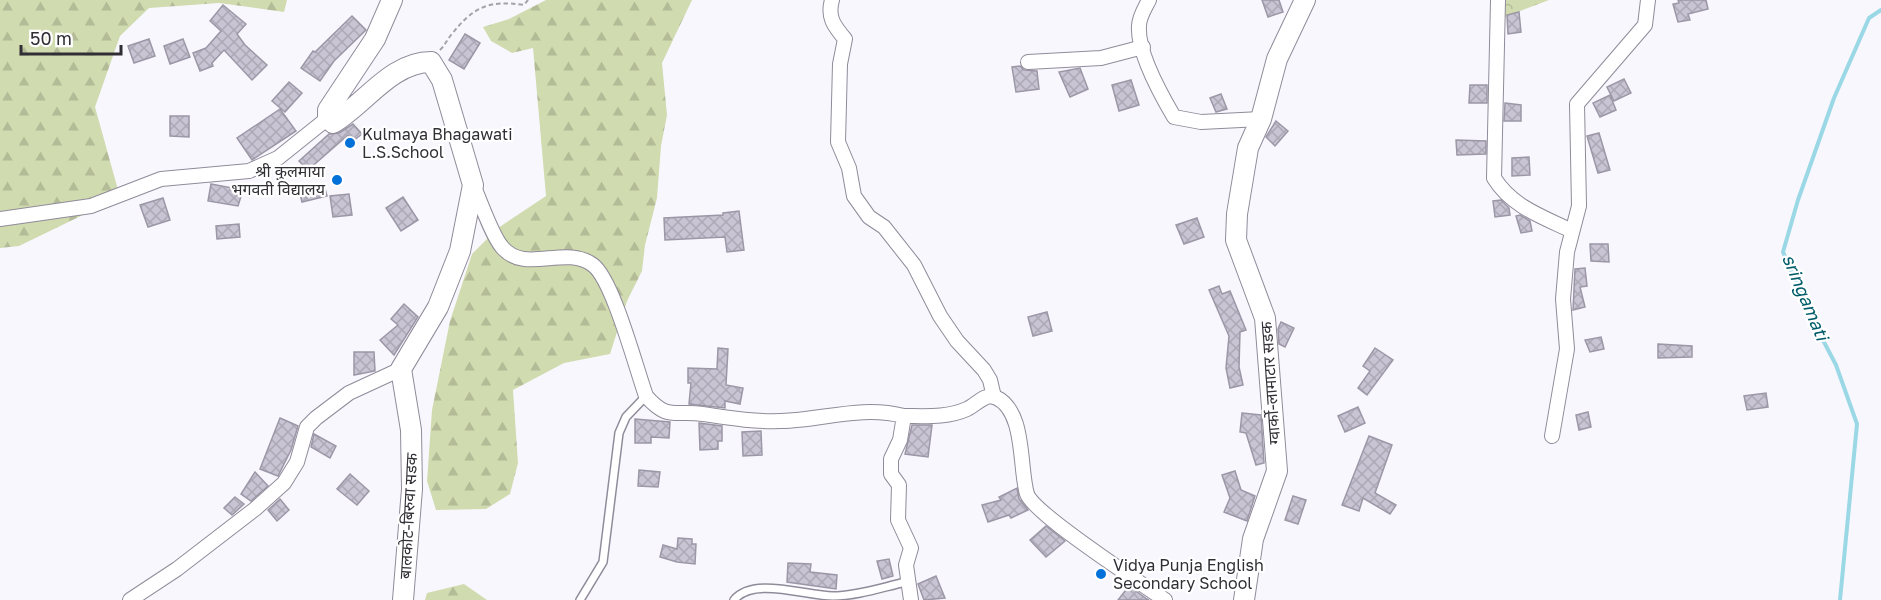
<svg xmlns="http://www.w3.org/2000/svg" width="1881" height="600" font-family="'Golos Text','Noto Sans Devanagari',sans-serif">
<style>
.forest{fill:url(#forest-firs)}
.park{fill:url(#park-crowns)}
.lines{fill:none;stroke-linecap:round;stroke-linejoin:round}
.stream{stroke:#9ad8e5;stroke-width:4}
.building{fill:url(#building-cross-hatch);stroke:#9c97a6;stroke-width:1.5}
.service-casing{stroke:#908b9a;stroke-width:10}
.minor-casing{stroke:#908b9a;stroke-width:16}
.secondary-casing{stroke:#908b9a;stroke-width:22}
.path{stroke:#a4a2a9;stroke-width:2;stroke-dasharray:4.5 3;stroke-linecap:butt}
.service{stroke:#fff;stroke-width:7}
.minor{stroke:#fff;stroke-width:14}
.secondary{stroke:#fff;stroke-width:20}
.poi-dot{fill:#0071d8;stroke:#fff;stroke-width:2}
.labels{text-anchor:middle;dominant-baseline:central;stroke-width:4.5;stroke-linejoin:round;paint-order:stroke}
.poi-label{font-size:16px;fill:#312f35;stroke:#fff;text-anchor:start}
.street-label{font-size:16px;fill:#312f35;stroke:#fff}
.water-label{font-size:18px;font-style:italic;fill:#005c6a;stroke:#fff}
</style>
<defs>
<pattern id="forest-firs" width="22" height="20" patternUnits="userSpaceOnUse" patternTransform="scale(1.5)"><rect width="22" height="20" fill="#d0dbaf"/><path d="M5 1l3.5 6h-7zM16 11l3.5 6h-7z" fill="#b3bc97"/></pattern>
<pattern id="park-crowns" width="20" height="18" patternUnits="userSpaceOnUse" patternTransform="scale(1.5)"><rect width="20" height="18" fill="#d0dbaf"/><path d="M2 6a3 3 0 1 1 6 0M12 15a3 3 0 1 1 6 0" fill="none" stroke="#b3bc97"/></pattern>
<pattern id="building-cross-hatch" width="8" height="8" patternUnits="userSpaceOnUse" patternTransform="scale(1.5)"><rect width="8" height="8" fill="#c8c4d3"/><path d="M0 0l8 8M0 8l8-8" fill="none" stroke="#aca9b6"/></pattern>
</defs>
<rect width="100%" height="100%" fill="#f9f7fe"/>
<g class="forest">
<polygon points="0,0 287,0 284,12 219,3 149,8 120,36 95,107 120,197 19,246 0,248"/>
<polygon points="546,0 692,0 662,63 667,115 661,146 657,198 645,245 642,271 627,301 610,354 564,363 513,390 518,463 510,494 486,509 436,510 427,481 432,410 450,321 472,254 498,228 546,196 533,48 512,53 491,41 483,27 509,19"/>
<polygon points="464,584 487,600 425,600 427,593"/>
</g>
<polygon class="park" points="1500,0 1549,0 1497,20"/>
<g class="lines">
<polyline class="stream" points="1840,600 1857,424 1836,365 1814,323 1783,252 1798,200 1834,98 1869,18 1881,10"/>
</g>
<g class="building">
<polygon points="1262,0 1279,0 1283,12 1268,17"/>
<polygon points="1678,0 1706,0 1708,9 1688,14 1690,20 1678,22 1673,4 1679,3"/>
<polygon points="223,5 246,24 237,34 245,45 267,65 252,80 224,50 212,63 213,66 200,71 193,53 206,48 221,31 210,21"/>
<polygon points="1519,12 1521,32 1508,34 1507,15"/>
<polygon points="352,16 366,30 334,61 320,81 301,68 313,51 315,52"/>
<polygon points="465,34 480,43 464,69 449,60"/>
<polygon points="149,39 155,56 134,63 128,46"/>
<polygon points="183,39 190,57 170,64 164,46"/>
<polygon points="1020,66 1024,70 1037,71 1039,89 1016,92 1012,67"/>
<polygon points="1080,68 1088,89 1070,97 1059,72"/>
<polygon points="1624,79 1631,93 1614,101 1607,87"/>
<polygon points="1131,80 1139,105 1119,111 1112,85"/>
<polygon points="289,82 302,93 285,112 272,101"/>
<polygon points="1470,85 1487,85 1487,103 1469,103"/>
<polygon points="1221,94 1227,109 1216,112 1210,98"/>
<polygon points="1610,95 1616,110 1600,117 1593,103"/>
<polygon points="1505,103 1521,105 1521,121 1504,121"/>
<polygon points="280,109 296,131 252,160 237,138"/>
<polygon points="170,116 189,116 189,137 170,136"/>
<polygon points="1276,121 1288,131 1275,146 1266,137"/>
<polygon points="353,124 362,134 353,141 348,135 308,170 299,161 329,134 339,133"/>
<polygon points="1599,133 1610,170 1598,173 1587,136"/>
<polygon points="1456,140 1486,141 1486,154 1457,155"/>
<polygon points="1529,157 1530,175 1512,176 1512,158"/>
<polygon points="211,184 243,190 238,206 208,201"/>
<polygon points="324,185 327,196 302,202 299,190"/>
<polygon points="349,194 352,215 333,217 330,196"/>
<polygon points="403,197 418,220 401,231 386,208"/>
<polygon points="163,198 170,220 148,227 140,205"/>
<polygon points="1501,200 1509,208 1510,215 1495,217 1493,201"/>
<polygon points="739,211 744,250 727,252 725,237 665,240 664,218 723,215 723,213"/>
<polygon points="1520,215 1530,221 1532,231 1521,233 1516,216"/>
<polygon points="1197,218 1204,237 1184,244 1176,225"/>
<polygon points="239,224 240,237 217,239 216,226"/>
<polygon points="1590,244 1608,244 1609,262 1591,261"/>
<polygon points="1585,268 1587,286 1580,287 1585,307 1573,310 1575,269"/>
<polygon points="1219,286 1222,294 1230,291 1246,330 1240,332 1239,367 1243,385 1230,388 1226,368 1229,336 1209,290"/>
<polygon points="404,304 418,317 394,355 380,340 398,325 391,319"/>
<polygon points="1047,312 1052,331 1033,336 1028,317"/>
<polygon points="1281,322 1294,328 1285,347 1279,344 1278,329"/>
<polygon points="1601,337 1604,349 1590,352 1585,340"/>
<polygon points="1658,344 1692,346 1692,357 1658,358"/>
<polygon points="718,348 728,349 726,385 743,388 740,404 725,401 725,408 689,404 691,383 688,383 688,368 717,369"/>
<polygon points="1375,348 1393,360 1367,395 1358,388 1370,371 1363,366"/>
<polygon points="354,352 374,352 375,371 354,375"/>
<polygon points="1766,393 1768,407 1747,410 1744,396"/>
<polygon points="1358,407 1365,423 1345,432 1338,416"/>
<polygon points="1588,412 1591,427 1579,430 1576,415"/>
<polygon points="1242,413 1261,415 1264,463 1256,465 1246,433 1240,432"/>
<polygon points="280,418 298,426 291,450 278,476 260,469"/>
<polygon points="635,419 670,422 669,438 651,437 651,443 635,443"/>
<polygon points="699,423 722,426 722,441 718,441 718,449 700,450"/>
<polygon points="912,425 932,425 928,457 905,454"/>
<polygon points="761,431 762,455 743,456 742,432"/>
<polygon points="314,434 336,446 330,458 311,447"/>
<polygon points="1369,436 1392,445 1375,493 1396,505 1390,514 1363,498 1359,511 1342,505"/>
<polygon points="639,470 660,472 658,487 638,486"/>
<polygon points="1235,471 1241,490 1255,496 1247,521 1224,512 1230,498 1222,475"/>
<polygon points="255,472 268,486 251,501 241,494"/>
<polygon points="350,474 369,491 357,505 337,489"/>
<polygon points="1017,488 1019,499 1028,510 1011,518 1009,515 988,522 982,505 1001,500 999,497"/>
<polygon points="1293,496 1306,500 1298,524 1285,520"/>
<polygon points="235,497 244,504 232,515 224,508"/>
<polygon points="280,499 289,510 277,521 268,510"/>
<polygon points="1046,526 1065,541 1046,557 1030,540"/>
<polygon points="678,538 692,539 692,544 696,544 695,564 677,562 660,557 663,545 677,549"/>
<polygon points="889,559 893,576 882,579 877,561"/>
<polygon points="788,563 811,564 810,572 837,575 836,589 787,582"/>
<polygon points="936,576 945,598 924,600 918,584"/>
<polygon points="1129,586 1147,599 1149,600 1118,600"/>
</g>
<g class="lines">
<g class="service-casing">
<g id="service">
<polyline points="580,600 603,562 619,433 626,417 646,396"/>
<path d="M734,600C753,576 806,596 833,596C857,596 883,587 906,582"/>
</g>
</g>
<g class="minor-casing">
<g id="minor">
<path d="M832,0C827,17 834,26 845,39L840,64L838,142L849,168L854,196L869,217L884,227L914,265L940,316L957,341L984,370L990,380L994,397"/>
<path d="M1149,0C1145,8 1139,17 1139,26C1137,52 1161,95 1174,117L1201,122L1261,119"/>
<path d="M1498,0L1494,178C1512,207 1543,217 1572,231"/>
<polyline points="1028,62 1101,58 1143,47"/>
<path d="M473,185C480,200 492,236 502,247C525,275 565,244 593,265C613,280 636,368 646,396C668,421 674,410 703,414C730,418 754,422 781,421C823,420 861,405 904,416L900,440L891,459V474L899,485L898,520L911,548L906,565L911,600"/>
<polyline points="0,219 91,206 161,179 249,171 278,158 328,118"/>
<path d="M904,416C925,416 947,418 967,409C976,405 985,393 995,397C1026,410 1019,468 1027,494C1034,514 1141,583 1165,600"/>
<polyline points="1552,436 1567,349 1563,299 1567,252 1579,206 1577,104 1645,25 1648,0"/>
<polyline points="130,600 177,569 255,509 284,483 297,462 307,427 316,418 349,393 401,369"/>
</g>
</g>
<g class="secondary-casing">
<g id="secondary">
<path d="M392,0L375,39L328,110V118L333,123C365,104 391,62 431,62L442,80L473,185L460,251L438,307L401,369L411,430L412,489L403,600"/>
<polyline points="1244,600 1253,539 1277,471 1265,318 1236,240 1237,214 1248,148 1261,119 1277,59 1305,0"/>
</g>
</g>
<path class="path" d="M440,50C445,45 447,40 451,35C474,6 489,0 524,5L528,0"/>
<use href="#service" class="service"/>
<use href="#minor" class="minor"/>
<use href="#secondary" class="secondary"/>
</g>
<g class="poi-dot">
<circle cx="350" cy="143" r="6"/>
<circle cx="337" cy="180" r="6"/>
<circle cx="1101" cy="574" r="6"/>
</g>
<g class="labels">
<g class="poi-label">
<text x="362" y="134">Kulmaya Bhagawati<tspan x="362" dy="18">L.S.School</tspan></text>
<text x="325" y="171" text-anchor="end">श्री कुलमाया<tspan x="325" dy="18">भगवती विद्यालय</tspan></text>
<text x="1113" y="565">Vidya Punja English<tspan x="1113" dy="18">Secondary School</tspan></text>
</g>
<g class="street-label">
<text transform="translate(1270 383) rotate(-94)">ग्वार्को-लामाटार सडक</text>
<text transform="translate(408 516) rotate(-87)">बालकोट-बिरुवा सडक</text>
</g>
<g class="water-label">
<text transform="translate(1806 297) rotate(67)">sringamati</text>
</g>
</g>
<path d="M21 45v9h100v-9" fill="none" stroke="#312f35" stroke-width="3"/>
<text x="30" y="45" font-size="18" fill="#312f35" stroke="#ffffff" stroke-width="4.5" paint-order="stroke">50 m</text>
</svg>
